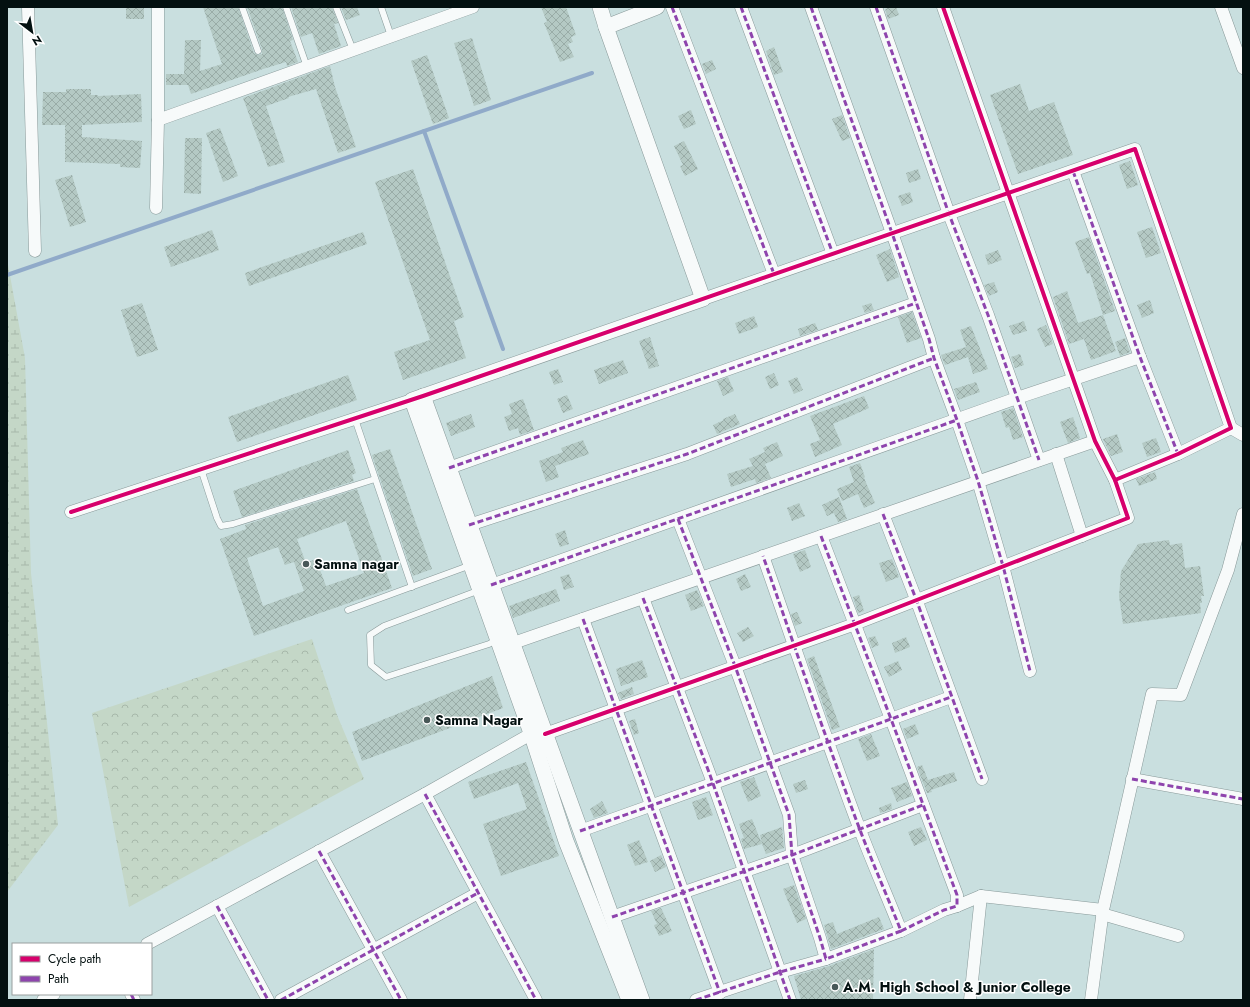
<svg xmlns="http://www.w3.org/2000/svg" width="1250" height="1007" font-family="Jost,sans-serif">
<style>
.wetland{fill:url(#wetland-marsh)}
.park{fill:url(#park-crowns)}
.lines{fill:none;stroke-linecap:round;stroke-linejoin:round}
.stream{stroke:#90aac9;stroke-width:4}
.building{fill:url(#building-cross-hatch);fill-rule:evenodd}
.service-casing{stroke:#899;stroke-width:7}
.minor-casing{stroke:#899;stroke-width:13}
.tertiary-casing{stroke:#899;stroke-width:16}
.service{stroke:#f7fafa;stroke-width:6}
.minor{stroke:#f7fafa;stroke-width:12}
.tertiary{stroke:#f7fafa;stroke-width:15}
.quiet{stroke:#8e44ad;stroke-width:3;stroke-dasharray:6 3;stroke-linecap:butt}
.cycleway-casing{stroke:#fff;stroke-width:6}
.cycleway{stroke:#d6006c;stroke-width:4}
.poi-dot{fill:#485858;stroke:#fff;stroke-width:1.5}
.labels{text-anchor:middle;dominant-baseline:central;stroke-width:3;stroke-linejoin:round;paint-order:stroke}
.poi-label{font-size:14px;font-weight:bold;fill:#031010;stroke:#fff;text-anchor:start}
</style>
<defs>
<pattern id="wetland-marsh" width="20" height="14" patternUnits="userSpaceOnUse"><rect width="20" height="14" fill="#c4d7c7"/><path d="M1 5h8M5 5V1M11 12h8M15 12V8" fill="none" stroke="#a7b8aa"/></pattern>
<pattern id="park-crowns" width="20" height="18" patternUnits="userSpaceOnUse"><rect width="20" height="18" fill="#c4d7c7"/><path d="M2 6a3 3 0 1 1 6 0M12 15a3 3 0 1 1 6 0" fill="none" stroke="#a7b8aa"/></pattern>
<pattern id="building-cross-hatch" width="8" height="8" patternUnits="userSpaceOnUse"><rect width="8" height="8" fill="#b4c9c4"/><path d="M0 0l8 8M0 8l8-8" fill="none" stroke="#99aca7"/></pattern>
</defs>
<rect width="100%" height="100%" fill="#c9dfdf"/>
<polygon class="wetland" points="7,259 25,358 31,573 58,825 7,892"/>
<polygon class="park" points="312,639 337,715 364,779 129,907 92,713"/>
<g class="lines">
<g class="stream">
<polyline points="424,131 503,349"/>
<polyline points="7,275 592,73"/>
</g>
</g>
<g class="building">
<rect x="126" y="7" width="18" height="12"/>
<polygon points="203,7 238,7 254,53 258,55 262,54 262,49 247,7 282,7 293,40 290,41 298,62 287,66 286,62 263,69 191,94 188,85 166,85 166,74 184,74 185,40 201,40 200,71 222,64"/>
<polygon points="291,7 332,7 338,23 334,24 341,46 319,54 312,33 301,37"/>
<polygon points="341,7 357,7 360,15 346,20"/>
<polygon points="541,7 566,7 576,35 571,37 573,42 568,44 574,57 560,62 544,23 547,22"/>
<polygon points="890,7 896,7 899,15 888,19 885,9"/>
<polygon points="472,38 491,100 474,106 454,43"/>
<polygon points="774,47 783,72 774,75 766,51"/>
<polygon points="427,55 449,118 433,124 411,61"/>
<polygon points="712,60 716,69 706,74 702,64"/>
<polygon points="330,66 335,87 356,147 338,153 316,89 288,97 289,98 266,106 285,162 268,167 243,98"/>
<polygon points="1020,84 1029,111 1054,102 1073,155 1018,174 990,95"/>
<polygon points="66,89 91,89 91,95 98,95 98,96 141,94 142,122 82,125 82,137 142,141 140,168 120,167 120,164 65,162 65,125 42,125 43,92 66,92"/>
<polygon points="691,110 696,124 684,129 678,116"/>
<polygon points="842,115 850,138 842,141 832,119"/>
<polygon points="220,128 238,176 223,182 206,133"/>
<polygon points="185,138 202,138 201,194 184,193"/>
<polygon points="684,141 698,169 685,176 680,166 683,165 674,146"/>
<polygon points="1130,161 1138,185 1127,189 1119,165"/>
<polygon points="413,169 464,317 454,321 466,358 403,380 394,352 430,340 375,182"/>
<polygon points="918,169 921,179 909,183 906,173"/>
<polygon points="72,175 86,222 70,227 55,180"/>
<polygon points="910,192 913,202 902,206 898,196"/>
<polygon points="1152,227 1161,253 1146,258 1137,232"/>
<polygon points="212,230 219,250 171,267 164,247"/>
<polygon points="363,232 367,244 249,286 245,273"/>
<polygon points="1089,237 1115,311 1103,315 1116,351 1091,360 1084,339 1069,344 1053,297 1067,291 1078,323 1103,315 1090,273 1087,274 1075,242"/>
<polygon points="890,249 899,277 887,282 876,255"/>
<polygon points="998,250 1002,260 988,265 985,255"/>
<polygon points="994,282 998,292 989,296 984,285"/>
<polygon points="1150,300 1154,313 1142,318 1137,305"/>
<polygon points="142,303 158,350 137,357 121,310"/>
<polygon points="871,303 874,310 865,313 862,306"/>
<polygon points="912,312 921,338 907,343 898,317"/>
<polygon points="754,316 758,327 739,334 735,323"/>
<polygon points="1024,321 1027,331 1013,335 1009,326"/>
<polygon points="815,323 818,330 800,336 798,329"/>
<polygon points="1046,325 1053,344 1045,347 1037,329"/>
<polygon points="971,326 988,369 973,374 968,357 945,365 941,355 966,347 960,330"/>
<polygon points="650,337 659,366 649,369 639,341"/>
<polygon points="1125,338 1130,352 1120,356 1115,342"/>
<polygon points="1020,354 1024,365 1015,368 1011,357"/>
<polygon points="623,360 628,373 599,384 594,370"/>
<polygon points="558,369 563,382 554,385 549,372"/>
<polygon points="774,373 779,385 770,389 765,377"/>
<polygon points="348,375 357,400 237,442 228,417"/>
<polygon points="728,377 734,391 723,396 717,381"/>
<polygon points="797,377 803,390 794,394 788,381"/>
<polygon points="976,382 980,392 958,400 954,389"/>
<polygon points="567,395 573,409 563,413 557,399"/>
<polygon points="864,396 869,408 833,424 842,445 815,457 810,444 820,440 810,416"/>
<polygon points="523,399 534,430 520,435 518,428 509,431 504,417 512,414 509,404"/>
<polygon points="1013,408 1023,437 1013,440 1009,427 1006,428 1001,412"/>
<polygon points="471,414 475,427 451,436 446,423"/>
<polygon points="735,414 740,424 717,434 713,425 724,420 723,419"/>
<polygon points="1073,417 1080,438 1068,443 1060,422"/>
<polygon points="1117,434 1123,452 1111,456 1103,439"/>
<polygon points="1156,438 1161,452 1147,457 1142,443"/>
<polygon points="583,440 589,454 555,466 559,477 546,482 539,461 563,452 561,448"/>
<polygon points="777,442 783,456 765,464 771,478 756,483 755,479 731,487 727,474 753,466 749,459 765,452 763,448"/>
<polygon points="390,449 432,569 413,576 372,455"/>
<polygon points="348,450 356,473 352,475 354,481 242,517 233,491"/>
<polygon points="860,463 865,477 864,478 875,503 864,508 858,494 842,501 837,489 854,482 849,467"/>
<polygon points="1155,472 1157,479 1139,486 1136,479"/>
<path d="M357,489L392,588L254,636L220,539L246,529L245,525ZM346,521L364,573L326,586L316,559L306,563L297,539ZM278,547L285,565L294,562L304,591L263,606L247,558Z"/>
<polygon points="839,497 847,519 838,522 834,513 827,516 822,505"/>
<polygon points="799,503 805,516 792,521 787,508"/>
<polygon points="565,530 569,544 560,547 555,534"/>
<polygon points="1169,540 1170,545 1182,543 1185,568 1200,566 1204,596 1201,596 1202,603 1200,603 1201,613 1123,624 1119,596 1121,571 1138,544"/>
<polygon points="805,550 811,567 800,572 793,554"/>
<polygon points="892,559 899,577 886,582 879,563"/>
<polygon points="569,574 574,587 564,590 560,577"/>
<polygon points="745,574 751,587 741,591 736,579"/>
<polygon points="556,589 560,601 513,618 509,606"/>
<polygon points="697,590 704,606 691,611 685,595"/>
<polygon points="859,595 864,611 858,613 853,597"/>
<polygon points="797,612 802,623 795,626 791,614"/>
<polygon points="748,627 754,636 743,642 737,633"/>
<polygon points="875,636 879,645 872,648 868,638"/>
<polygon points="906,637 910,647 895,653 892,643"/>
<polygon points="814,656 840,727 832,730 807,659"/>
<polygon points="642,660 648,677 621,686 616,669"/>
<polygon points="898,661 902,670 889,677 884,667"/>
<polygon points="492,676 503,708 362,761 352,732"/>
<polygon points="632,687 634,694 621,699 618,693"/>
<polygon points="635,719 639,733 634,735 629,721"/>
<polygon points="915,724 919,734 907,739 903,729"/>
<polygon points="871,734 880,756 867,761 858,739"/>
<polygon points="526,762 559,856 501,876 483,824 527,809 518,783 474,799 468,782"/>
<polygon points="922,765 928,780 954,772 957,781 931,790 932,792 927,793 917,767"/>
<polygon points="754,777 761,796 748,802 740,782"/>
<polygon points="805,780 808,789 796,793 793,784"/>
<polygon points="907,782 912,796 897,802 891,788"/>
<polygon points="706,797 713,815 698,820 692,802"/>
<polygon points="602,801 608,813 594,818 590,809"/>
<polygon points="891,803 892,809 880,813 879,808"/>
<polygon points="752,819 762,844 760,835 782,827 784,848 766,854 762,844 744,849 741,839 744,838 739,824"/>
<polygon points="921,827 927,840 914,846 908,832"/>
<polygon points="639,840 648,862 635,866 627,845"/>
<polygon points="661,855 666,867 655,872 650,861"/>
<polygon points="794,885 806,919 797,923 783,889"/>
<polygon points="661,908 672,931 659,936 654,925 657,924 651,911"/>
<polygon points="879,917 884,929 831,949 824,925 833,922 837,934"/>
<polygon points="874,949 873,1000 801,1000 794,976 829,966"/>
</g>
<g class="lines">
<g class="service-casing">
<g id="service">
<polyline points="242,7 258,51"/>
<polyline points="286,7 307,67"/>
<polyline points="336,7 353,50"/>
<polyline points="381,7 391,36"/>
<polyline points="355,419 412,587"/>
<polyline points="201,469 217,518 221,526 233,524 375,479"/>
<polyline points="480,590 384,626 370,635 371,665 386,677 489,644 498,639"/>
<polyline points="348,610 471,565"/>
</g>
</g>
<g class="minor-casing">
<g id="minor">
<polyline points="28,7 35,251"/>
<polyline points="158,7 158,120 473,7"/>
<polyline points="672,7 774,274"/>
<polyline points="741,7 833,254"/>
<polyline points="811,7 892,233 929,339 934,358 957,420 978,481 1003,566 1030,671"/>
<polyline points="876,7 949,214 988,315 1039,460"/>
<polyline points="1221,7 1243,68"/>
<polyline points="1073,171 1140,357 1178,454"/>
<polyline points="156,208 158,120"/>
<polyline points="703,299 1135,149 1231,428 1178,454 1115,480"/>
<polyline points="1231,428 1243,435"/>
<polyline points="1056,454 1082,536"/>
<polyline points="449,468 916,303"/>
<polyline points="71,512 412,400"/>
<polyline points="883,514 916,599 982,779"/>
<polyline points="678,519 735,666 789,815 792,855 820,938 826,959 901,931"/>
<polyline points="469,525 687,454 934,358"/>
<polyline points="821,536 891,719 951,697"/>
<polyline points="483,588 1017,398 1140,357"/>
<polyline points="643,598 710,775 790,1000"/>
<polyline points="583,619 720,993"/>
<polyline points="505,646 1095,441"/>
<polyline points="545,734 855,624 1128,518 1115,480 1095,441 943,7"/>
<polyline points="1132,779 1243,799"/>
<polyline points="425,794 536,1000"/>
<path d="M580,831C684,794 787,757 891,719L957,895V906L944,910L901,931C888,898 873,864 860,830C826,740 795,647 763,556"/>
<polyline points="319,851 401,1000"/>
<polyline points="217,906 268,1000"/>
<polyline points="957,906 981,896 1103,910"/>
<polyline points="1102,914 1178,936"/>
<polyline points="612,917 792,855 923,805"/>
<polyline points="147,944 425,794 538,730"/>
<polyline points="131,994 134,1000"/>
<polyline points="43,1000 54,994"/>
<polyline points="281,1000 478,893"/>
<polyline points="696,1000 780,972 826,959"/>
<polyline points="970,1000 981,896"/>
<polyline points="1091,1000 1103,910 1152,694 1181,695 1228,570 1243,514"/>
</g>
</g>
<g class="tertiary-casing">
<g id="tertiary">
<polyline points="600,7 606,27 703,299 412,400 531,733 566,841 629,1000"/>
<polyline points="606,27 657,7"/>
<polyline points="423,396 642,1000"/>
</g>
</g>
<use href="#service" class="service"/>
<use href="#minor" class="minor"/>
<use href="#tertiary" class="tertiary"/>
<g class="quiet">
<polyline points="672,7 774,274"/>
<polyline points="741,7 833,254"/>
<polyline points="811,7 892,233 929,339 934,358 957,420 978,481 1003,566 1030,671"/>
<polyline points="876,7 949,214 988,315 1039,460"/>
<polyline points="1073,171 1140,357 1178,454"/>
<polyline points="449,468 916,303"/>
<polyline points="883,514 916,599 982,779"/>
<polyline points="678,519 735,666 789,815 792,855 820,938 826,959 901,931"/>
<polyline points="469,525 687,454 934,358"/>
<polyline points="821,536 891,719 951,697"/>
<polyline points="491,585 957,420"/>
<polyline points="643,598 710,775 790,1000"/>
<polyline points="583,619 720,993"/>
<polyline points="1132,779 1243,799"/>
<polyline points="425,794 536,1000"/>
<path d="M580,831C684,794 787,757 891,719L957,895V906L944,910L901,931C888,898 873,864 860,830C826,740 795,647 763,556"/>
<polyline points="319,851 401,1000"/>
<polyline points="217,906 268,1000"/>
<polyline points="612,917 792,855 923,805"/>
<polyline points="131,994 134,1000"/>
<polyline points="281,1000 478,893"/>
<polyline points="696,1000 780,972 826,959"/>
</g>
<g class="cycleway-casing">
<g id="cycleway">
<polyline points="71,512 423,396 1135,149 1231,428 1178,454 1115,480"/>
<polyline points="545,734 855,624 1128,518 1115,480 1095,441 943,7"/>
</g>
</g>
<use href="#cycleway" class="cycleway"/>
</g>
<g class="poi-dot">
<circle cx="306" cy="564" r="4"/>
<circle cx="427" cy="720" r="4"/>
<circle cx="835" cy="987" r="4"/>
</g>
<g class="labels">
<g class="poi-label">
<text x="314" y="564">Samna nagar</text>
<text x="435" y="720">Samna Nagar</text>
<text x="843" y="987">A.M. High School &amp; Junior College</text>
</g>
</g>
<rect width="1250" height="1007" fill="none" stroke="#031010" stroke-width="16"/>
<rect x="12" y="943" width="140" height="52" fill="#ffffff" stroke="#9a9f9f"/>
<rect x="20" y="956" width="20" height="6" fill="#d6006c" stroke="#9a9f9f"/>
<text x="48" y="963" font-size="12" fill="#031010">Cycle path</text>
<rect x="20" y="976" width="20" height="6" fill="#8e44ad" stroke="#9a9f9f"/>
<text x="48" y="983" font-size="12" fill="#031010">Path</text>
<g transform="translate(32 32) rotate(149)" stroke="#ffffff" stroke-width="3" paint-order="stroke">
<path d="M0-3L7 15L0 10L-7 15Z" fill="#031010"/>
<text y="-6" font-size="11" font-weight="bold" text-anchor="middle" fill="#031010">N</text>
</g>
</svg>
